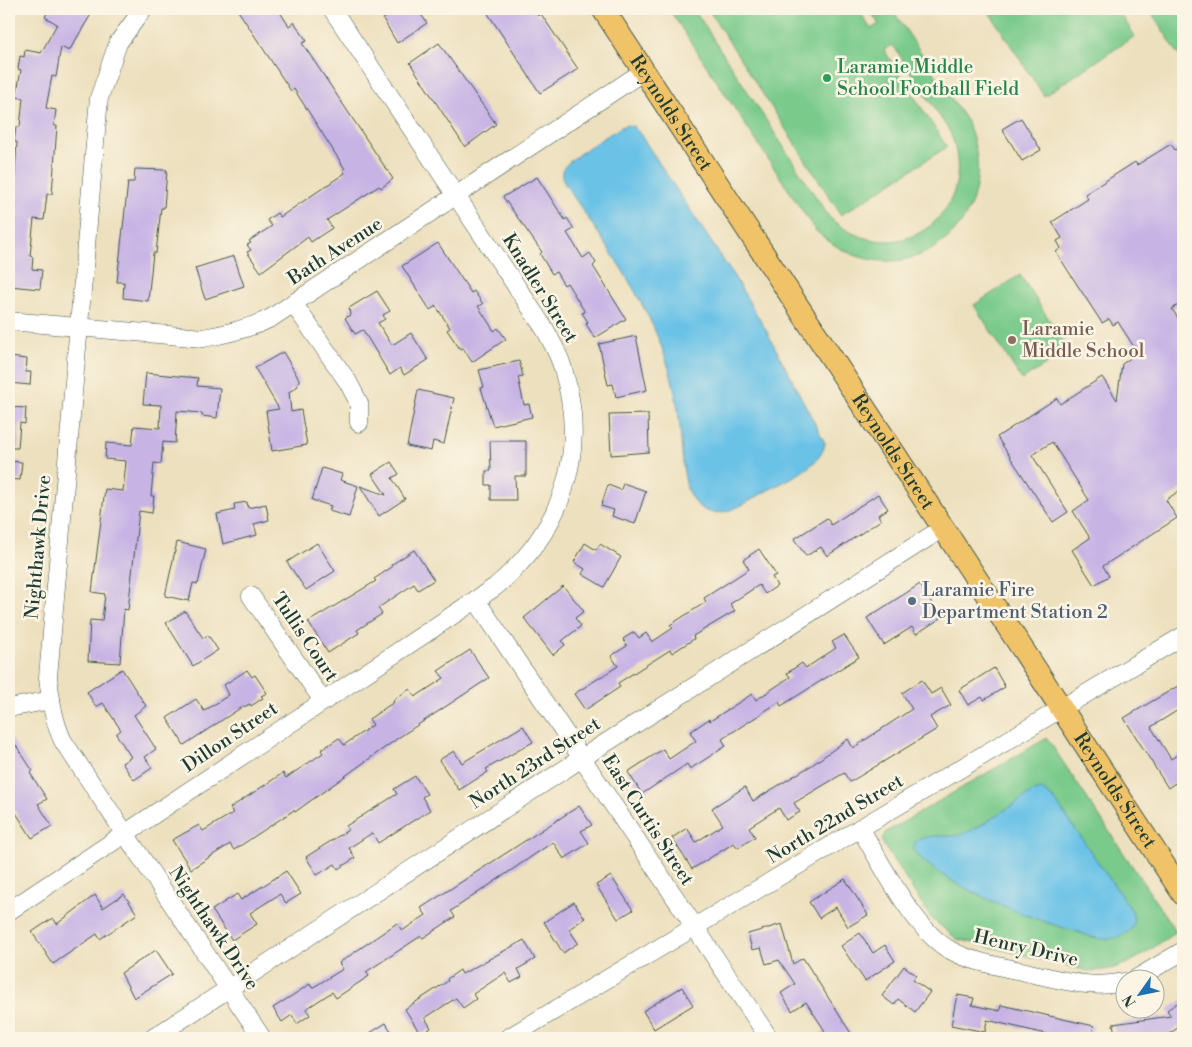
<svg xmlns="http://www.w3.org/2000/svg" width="1192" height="1047" font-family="'Libre Bodoni',serif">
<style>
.green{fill:#79ca8b;stroke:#4c8460}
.water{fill:#6ac2e7;stroke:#44808e}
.building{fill:#c7b4e5}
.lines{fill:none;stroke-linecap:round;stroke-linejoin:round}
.minor-casing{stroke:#3e5549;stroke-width:19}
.major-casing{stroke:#3e5549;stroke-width:24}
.minor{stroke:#fff;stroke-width:18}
.major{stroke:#f1c369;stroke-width:22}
.leisure-dot{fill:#2e9e5b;stroke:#fcf5e5;stroke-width:2}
.education-dot{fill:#8d6e63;stroke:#fcf5e5;stroke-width:2}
.service-dot{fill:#5c6f8a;stroke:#fcf5e5;stroke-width:2}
.labels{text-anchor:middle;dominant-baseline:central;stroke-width:5;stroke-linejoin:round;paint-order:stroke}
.leisure-label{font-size:19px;fill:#27864d;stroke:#fcf5e5;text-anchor:start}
.street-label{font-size:19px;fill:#1f3d34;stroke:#fcf5e5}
.education-label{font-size:19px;fill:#785e54;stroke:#fcf5e5;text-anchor:start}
.service-label{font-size:19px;fill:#4e5e75;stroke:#fcf5e5;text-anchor:start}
</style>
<rect width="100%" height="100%" fill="#fcf5e5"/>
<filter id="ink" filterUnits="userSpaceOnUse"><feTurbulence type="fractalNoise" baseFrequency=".02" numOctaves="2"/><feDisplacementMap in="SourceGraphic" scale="10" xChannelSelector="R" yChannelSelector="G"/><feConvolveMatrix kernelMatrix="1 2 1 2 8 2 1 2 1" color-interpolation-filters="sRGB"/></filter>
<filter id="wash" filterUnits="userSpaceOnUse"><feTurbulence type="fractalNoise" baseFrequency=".0096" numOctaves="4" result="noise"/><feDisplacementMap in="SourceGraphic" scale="20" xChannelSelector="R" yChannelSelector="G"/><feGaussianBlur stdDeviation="1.12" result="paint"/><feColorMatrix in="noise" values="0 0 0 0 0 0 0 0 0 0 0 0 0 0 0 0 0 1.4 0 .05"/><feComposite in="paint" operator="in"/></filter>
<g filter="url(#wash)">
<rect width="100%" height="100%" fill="#ede0be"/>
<g class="green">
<path d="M669,9H694L829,217C895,277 984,215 950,132L893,45L884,50L947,147L841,215L708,9H858L871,29L879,24L869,9H892L967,122C1013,227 898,308 815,230Z"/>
<polygon points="987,9 1117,9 1135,36 1044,96"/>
<polygon points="1149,9 1183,9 1183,61"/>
<polygon points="1020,275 1069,350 1022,380 974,305"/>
<path d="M1047,738L1176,932C1146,952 1125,972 1088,971L957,939L932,919L884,846L882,839L886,832Z"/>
</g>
<g class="water">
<path d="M628,125L634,127L640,134L733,275L766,330L825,443C822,465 791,478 772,488C754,497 723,522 703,509C696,506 689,495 687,488C680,459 682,427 676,398C662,318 609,250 565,184C563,179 560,174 563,169C569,158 609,135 621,127Z"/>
<path d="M1042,790L1055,800L1132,911C1135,920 1135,928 1126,933C1120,936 1114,939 1108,939C1098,940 1087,935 1078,932C1036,921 937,884 913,849C916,829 949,840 963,834C988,824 1010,805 1033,792Z"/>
</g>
<g id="blocks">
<g class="building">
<polygon points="49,9 87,9 90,16 69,51 61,47 56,77 52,76 46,108 56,110 54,126 57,126 52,194 47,194 44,220 34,219 30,256 33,257 32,269 42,270 40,289 9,286 9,200 13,200 17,142 14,142 16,127 20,127 23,98 16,97 21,70 18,69 20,56 24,57 25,50 41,53 57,24 45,17"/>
<polygon points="237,9 278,9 289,26 294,22 307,41 302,43 393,179 381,188 379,186 327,220 332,228 311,242 308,237 261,272 247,252 251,250 247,245 251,243 249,241 272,226 267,220 277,213 280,217 345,173 343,170 345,169 294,89 291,91"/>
<polygon points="398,9 417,9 427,23 397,43 383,19"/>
<polygon points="485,9 533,9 538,16 541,14 578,69 540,93"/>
<polygon points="439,43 496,124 465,147 410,63"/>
<polygon points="1021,118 1041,150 1022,161 1002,129"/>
<polygon points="1171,144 1175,150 1183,144 1183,302 1172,309 1183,326 1183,488 1166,500 1177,518 1103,566 1109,576 1094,585 1072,550 1090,538 1073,511 1089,500 1052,442 1032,455 1068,512 1053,522 997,437 1057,398 1060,404 1102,377 1117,400 1122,364 1138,353 1118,322 1113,325 1109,319 1102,323 1056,252 1061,248 1057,241 1062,238 1052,222 1088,199 1085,194 1135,162 1137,165"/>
<polygon points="135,169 167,170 164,208 161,208 156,253 153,253 148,301 123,298 124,282 117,282 128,182 134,182"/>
<polygon points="537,177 565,220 567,218 574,229 567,233 583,258 590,253 596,263 593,266 626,319 595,338 586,324 588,322 582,313 585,312 567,283 564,285 556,272 552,274 540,254 542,252 503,197"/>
<polygon points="438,243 471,293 474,291 483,304 478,306 494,331 498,328 506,339 472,362 463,348 460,349 447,330 450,328 436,306 430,310 402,266"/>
<polygon points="234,256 244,286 205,299 195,268"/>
<polygon points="377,291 390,311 383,315 385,319 378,323 392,345 411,333 428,360 404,375 400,368 390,375 363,330 355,334 345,318 350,315 349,308"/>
<polygon points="636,336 647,390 616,397 613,384 608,385 599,344"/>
<polygon points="283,352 300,381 297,383 298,386 289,392 291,412 301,410 307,445 272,451 266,411 279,409 255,368"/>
<polygon points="9,357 27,359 26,372 31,372 30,385 9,383"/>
<polygon points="519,361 523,376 518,377 524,405 529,404 532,417 493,426 481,388 484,387 479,370"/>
<polygon points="146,373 198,378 197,386 220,388 217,418 202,416 202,413 177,411 175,443 163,442 161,464 154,463 151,496 154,496 152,513 139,511 128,610 124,609 120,663 88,661 90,620 102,621 105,594 92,592 105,489 123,491 126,461 105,459 106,443 132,445 134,426 160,428 161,405 143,404"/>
<polygon points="418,390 454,398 444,444 433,441 431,451 407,446"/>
<polygon points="9,407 26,408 25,424 20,423 18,448 9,448"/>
<polygon points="648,414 649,452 611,455 609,415"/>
<polygon points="490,441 526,441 526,476 515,476 516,500 491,500 491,485 486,485 486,471 491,471"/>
<polygon points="9,461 22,462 20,480 9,479"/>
<polygon points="391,462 399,474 392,478 405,499 379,516 360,486 386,495 372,474"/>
<polygon points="322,468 342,474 340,480 358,486 349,517 329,511 331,506 312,500"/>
<polygon points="623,483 646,491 635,524 612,516 614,510 601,506 608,485 621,490"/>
<polygon points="878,494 888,509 878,515 881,520 827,556 821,547 806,556 794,539 827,518 831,525"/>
<polygon points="247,502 248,508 266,504 269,520 254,524 257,535 223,544 217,514 235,510 234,504"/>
<polygon points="177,542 206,549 198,584 193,583 189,601 165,596"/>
<polygon points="317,543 335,571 306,590 287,562"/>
<polygon points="585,543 596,550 600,544 621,557 604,587 582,574 585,569 574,562"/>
<polygon points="759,549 776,575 772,577 777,586 765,594 759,585 730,604 735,611 693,636 694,639 672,653 670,650 618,683 620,687 585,710 574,694 618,666 611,656 627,646 623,639 634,632 639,638 646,633 652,642 673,628 670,625 706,602 704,598 749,569 743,560"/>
<polygon points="414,550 434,580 418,590 414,584 378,608 382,614 357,630 359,633 328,653 308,622 376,581 374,579 392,567 391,565"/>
<polygon points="920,584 941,618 916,634 912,627 884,645 867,618"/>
<polygon points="563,586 584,611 575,618 581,626 562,641 565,645 553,655 524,618"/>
<polygon points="185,611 203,638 208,635 218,650 193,666 166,623"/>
<polygon points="844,635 859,657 781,706 779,702 722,739 726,746 690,769 687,764 642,794 628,772 663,749 669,759 696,741 690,732 709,719 710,721 752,694 756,700 790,677 787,673 802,663 806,668 836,648 832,642"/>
<polygon points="470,650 489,678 401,736 295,812 294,810 234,850 230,844 191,869 172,840 199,825 203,831 233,813 230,808 283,773 286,778 323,753 321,750 339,738 344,745 373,725 369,719 394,702 393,700 410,689 415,697 444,678 438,671"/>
<polygon points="994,668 1005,687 984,700 982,697 968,705 959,690"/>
<polygon points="122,669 146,706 134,715 156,749 145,757 152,768 134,780 122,763 131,757 116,734 121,730 103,703 96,707 87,692"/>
<polygon points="247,670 252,677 255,675 267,693 261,696 263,698 251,706 250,704 239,709 184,745 167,718 196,699 204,711 229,695 224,685"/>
<polygon points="922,680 931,694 941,688 951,705 930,717 937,729 850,782 844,773 794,803 800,812 786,820 779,808 749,827 755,837 738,848 734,843 692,869 672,838 687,828 696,842 723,825 712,808 745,787 753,801 812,765 848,739 853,748 912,709 902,693"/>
<polygon points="1183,683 1183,707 1151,727 1171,759 1183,751 1183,795 1175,783 1168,788 1124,718"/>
<polygon points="523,726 533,742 486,769 488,772 459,790 439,760 454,751 462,763"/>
<polygon points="9,735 33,771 30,773 47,799 38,804 52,826 32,838 9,802"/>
<polygon points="415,776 427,794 422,797 430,810 378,843 372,833 349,848 355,858 338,869 335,864 317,875 306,857 348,830 346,826 397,794 394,789"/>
<polygon points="579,806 592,825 581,831 589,843 564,859 553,842 451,911 455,917 423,938 421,936 366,972 369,976 336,998 332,992 306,1009 310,1015 297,1024 292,1015 282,1022 273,1008 310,984 312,988 343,969 339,963 397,923 402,931 426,915 421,908"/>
<polygon points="286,871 301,894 286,903 280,894 250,913 257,924 232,940 212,910 237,894 241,900"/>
<polygon points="611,876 633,910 618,919 596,885"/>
<polygon points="845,879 868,915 848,927 836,907 819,918 809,902"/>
<polygon points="124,894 137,914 100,939 97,934 53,964 32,932 53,918 57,924 95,895 103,908"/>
<polygon points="574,902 585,918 569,929 578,943 563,953 544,922"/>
<polygon points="782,924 793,964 803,958 854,1038 813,1038 825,1031 806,1002 792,1011 781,993 795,984 779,960 766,964 761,948 752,950 748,934"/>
<polygon points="860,933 873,953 885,945 895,961 865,981 841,946"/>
<polygon points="524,940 535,959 518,969 522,977 511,983 505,973 473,994 476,999 463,1008 456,998 425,1018 431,1028 421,1035 405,1009 448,981 447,979 460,970 462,974"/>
<polygon points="156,950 172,974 134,998 121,973"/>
<polygon points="904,966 916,975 913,980 930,992 915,1012 898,999 894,1005 882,996"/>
<polygon points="682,987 693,1005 654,1029 643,1011"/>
<polygon points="957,995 974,998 972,1005 1000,1011 1001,1005 1094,1026 1091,1038 1063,1038 987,1020 985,1032 951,1025"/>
<polygon points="1183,999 1183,1034 1179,1027 1163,1038 1116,1038 1113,1024 1171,1016 1167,1010"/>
<polygon points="386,1023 395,1038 362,1038"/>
</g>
</g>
</g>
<g filter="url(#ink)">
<use href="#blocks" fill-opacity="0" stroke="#3e5549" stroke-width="1"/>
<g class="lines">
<g class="minor-casing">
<g id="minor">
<path d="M143,9L118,43L99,98L48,677C51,701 53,720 63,741L262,1038"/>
<polyline points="293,303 348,382 359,403 359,423"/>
<path d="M9,321L203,338C227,334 249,329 271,318L644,71"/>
<polyline points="251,596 323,701"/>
<polyline points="476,600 769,1038"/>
<polyline points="9,708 51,700"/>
<path d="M860,828C882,864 914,930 950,950C975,964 1007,967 1034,974C1064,981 1094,989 1124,982"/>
<path d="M9,911L495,587C562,531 589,454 563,369C560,356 552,343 546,331L332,9"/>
<polyline points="1134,980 1183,951"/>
<polyline points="153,1038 582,758 943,528"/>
<polyline points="508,1038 1183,636"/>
</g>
</g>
<g class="major-casing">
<g id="major">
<path id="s1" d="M603,9L1183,894"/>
</g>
</g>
<use href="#minor" class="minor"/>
<use href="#major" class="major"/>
</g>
</g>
<circle class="leisure-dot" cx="827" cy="78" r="5"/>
<circle class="education-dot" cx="1012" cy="340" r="5"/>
<circle class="service-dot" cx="912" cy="601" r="5"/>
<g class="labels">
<g class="leisure-label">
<text x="837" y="67">Laramie Middle<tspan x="837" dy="22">School Football Field</tspan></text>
</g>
<g class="street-label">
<text stroke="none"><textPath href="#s1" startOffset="124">Reynolds Street</textPath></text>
<text transform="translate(335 251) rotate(-33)">Bath Avenue</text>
<text transform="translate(540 288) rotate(58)">Knadler Street</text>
<text stroke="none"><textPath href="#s1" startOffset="529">Reynolds Street</textPath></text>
<text transform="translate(38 547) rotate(-85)">Nighthawk Drive</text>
<text transform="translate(305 637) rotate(56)">Tullis Court</text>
<text transform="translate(230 737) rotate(-34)">Dillon Street</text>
<text transform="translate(535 763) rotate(-33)">North 23rd Street</text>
<text stroke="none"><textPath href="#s1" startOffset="934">Reynolds Street</textPath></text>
<text transform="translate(835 819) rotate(-31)">North 22nd Street</text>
<text transform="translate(648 820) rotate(57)">East Curtis Street</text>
<text transform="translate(214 928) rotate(56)">Nighthawk Drive</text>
<text transform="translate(1026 948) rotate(13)">Henry Drive</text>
</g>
<g class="education-label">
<text x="1022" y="329">Laramie<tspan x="1022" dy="22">Middle School</tspan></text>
</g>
<g class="service-label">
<text x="922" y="590">Laramie Fire<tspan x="922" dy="22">Department Station 2</tspan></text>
</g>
</g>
<rect width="1192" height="1047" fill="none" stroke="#fcf5e5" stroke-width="30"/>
<g transform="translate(1140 994) rotate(237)"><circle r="24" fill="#fcf5e5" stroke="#a4ab9e"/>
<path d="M0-4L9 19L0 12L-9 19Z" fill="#1f6fb2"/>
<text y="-8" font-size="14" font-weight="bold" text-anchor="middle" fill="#1f3d34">N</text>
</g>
</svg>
